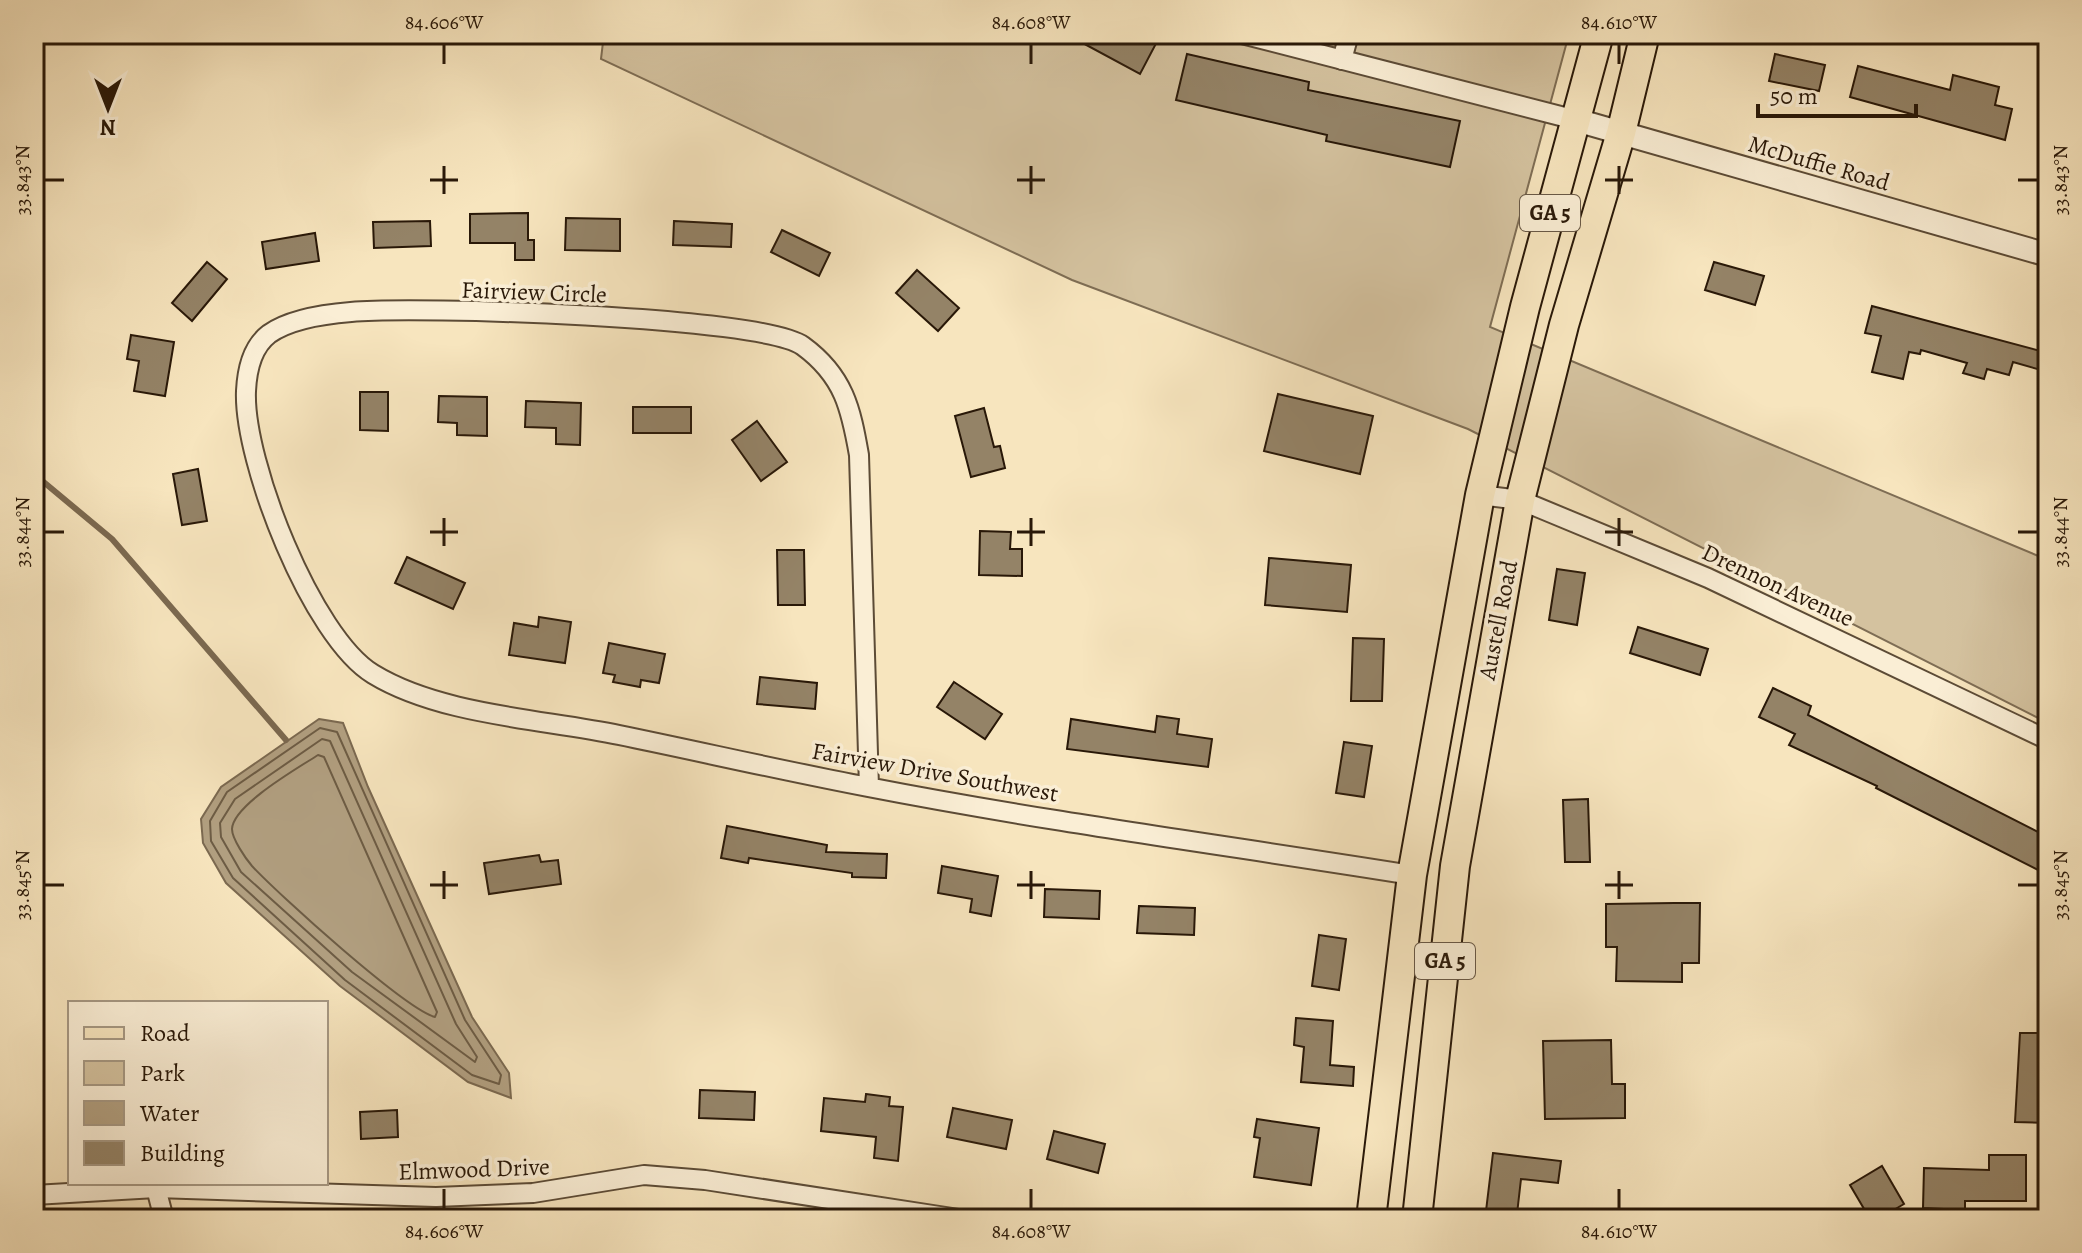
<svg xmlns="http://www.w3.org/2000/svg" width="2082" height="1253" font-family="Alegreya,serif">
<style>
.green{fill:#d4c29f;stroke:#7e6d54;stroke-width:2}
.water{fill:#b19f80;stroke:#7b6950;stroke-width:2}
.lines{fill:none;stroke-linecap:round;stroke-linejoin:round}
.shore{stroke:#6d5c44;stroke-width:2}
.stream{stroke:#7b6950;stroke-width:6}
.building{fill:#948367;stroke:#291808;stroke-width:2}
.minor-casing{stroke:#5c4b36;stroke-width:22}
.tertiary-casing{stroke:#5c4b36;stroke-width:26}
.primary-casing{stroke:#291808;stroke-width:32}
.minor{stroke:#faeed5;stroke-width:18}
.tertiary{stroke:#faeed5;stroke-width:22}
.primary{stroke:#f7e5be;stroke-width:28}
.ticks{fill:none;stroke:#291808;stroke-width:3}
.labels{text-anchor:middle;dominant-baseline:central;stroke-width:7;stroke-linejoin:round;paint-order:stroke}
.shield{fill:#faeed5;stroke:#685846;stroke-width:2}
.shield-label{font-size:22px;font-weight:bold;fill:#291808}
.street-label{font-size:24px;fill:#291808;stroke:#faeed5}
.neatline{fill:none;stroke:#291808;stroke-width:3}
.ticks-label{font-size:20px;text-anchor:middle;fill:#291808}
</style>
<rect width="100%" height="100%" fill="#f7e5be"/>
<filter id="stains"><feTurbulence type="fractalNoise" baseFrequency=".0025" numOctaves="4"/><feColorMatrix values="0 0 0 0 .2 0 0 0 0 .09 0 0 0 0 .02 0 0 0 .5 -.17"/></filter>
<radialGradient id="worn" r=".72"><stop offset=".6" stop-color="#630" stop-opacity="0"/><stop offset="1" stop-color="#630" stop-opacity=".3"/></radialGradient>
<polygon class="green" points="604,34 1569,34 1490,327 2048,560 2048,723 1468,429 1072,280 601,59"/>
<polygon class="water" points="319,719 343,723 368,787 472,1017 509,1073 511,1098 468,1082 340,986 226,883 203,843 201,819 221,787"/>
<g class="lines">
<g class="shore">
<polygon points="320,728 337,732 465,1020 501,1075 499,1084 472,1075 345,980 233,878 211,841 210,821 227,792"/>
<polygon points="322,739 330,741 456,1024 477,1057 475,1062 352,972 241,872 221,837 220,823 235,799"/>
<path d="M318,755L324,757L437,1012L435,1017C405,1009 278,894 252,866C246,859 232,839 232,829C233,805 298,768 318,755Z"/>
</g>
<polyline class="stream" points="34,474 112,539 286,740"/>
</g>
<g class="building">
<polygon points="1066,34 1161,34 1140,74"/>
<polygon points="1187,54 1309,82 1308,90 1460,121 1450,167 1326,141 1327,135 1176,100"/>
<polygon points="1775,54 1825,65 1819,91 1769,81"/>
<polygon points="1858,66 1950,90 1953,75 1999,87 1995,105 2012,109 2005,140 1850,97"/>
<polygon points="528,213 528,240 534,240 534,260 515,260 515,243 470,243 470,214"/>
<polygon points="566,218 620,219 620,251 565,250"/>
<polygon points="430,221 431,246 374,248 373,222"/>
<polygon points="674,221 732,224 731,247 673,245"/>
<polygon points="782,230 830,253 819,276 771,252"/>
<polygon points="315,233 319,261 266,269 262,242"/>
<polygon points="207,262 227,279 192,321 172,303"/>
<polygon points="1714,262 1764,276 1755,305 1705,290"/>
<polygon points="917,270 959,308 938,331 896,293"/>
<polygon points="1872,306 2048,353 2048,372 2013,362 2009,375 1987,369 1984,379 1963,373 1967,363 1921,350 1920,354 1909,352 1903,379 1872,372 1881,336 1865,333"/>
<polygon points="131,335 174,342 165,396 134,391 139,361 127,359"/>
<polygon points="360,392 388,392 388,431 360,430"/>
<polygon points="1278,394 1373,416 1360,474 1264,451"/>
<polygon points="439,396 487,397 487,436 457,435 457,423 438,422"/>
<polygon points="526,401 581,403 580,445 556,444 556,428 525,427"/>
<rect x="633" y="407" width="58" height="26"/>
<polygon points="984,408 994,447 1000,446 1005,468 971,477 955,416"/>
<polygon points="757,421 787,462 761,481 732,440"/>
<polygon points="198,469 207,521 182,525 173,474"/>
<polygon points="980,531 1011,532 1010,549 1022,549 1022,576 979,575"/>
<polygon points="777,550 804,550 805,605 778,605"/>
<polygon points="407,557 465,583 453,609 395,583"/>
<polygon points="1269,558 1351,565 1347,612 1265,605"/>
<polygon points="1557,569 1585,573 1577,625 1549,620"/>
<polygon points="539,617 571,622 565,663 509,655 514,623 538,627"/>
<polygon points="1638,627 1708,649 1700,675 1630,653"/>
<polygon points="1353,638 1384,639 1382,701 1351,701"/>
<polygon points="609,643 665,654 659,683 641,680 640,687 613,682 615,675 603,673"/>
<polygon points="760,677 817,683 815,709 757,704"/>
<polygon points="954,682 1002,714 985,739 937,707"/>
<polygon points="1773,688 1811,706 1808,715 2048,837 2048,875 1876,788 1877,786 1789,745 1795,734 1759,717"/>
<polygon points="1157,716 1179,719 1177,734 1212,739 1208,767 1067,749 1071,719 1155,732"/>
<polygon points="1344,742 1372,746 1364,797 1336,793"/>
<polygon points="1588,799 1590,862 1565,862 1563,800"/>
<polygon points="727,826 827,845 826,852 887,854 886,878 852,877 852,873 749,858 748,863 721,858"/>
<polygon points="539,855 541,862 558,860 561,884 489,894 484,863"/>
<polygon points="942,866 998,876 991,916 970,912 972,899 938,893"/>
<polygon points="1045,889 1100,891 1099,919 1044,917"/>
<polygon points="1674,903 1700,903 1699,963 1682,963 1682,982 1616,981 1617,947 1606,947 1606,904"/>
<polygon points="1139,906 1195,908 1194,935 1137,933"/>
<polygon points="1319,935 1346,939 1339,990 1312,986"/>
<polygon points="1296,1018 1333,1021 1330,1065 1354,1067 1353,1086 1301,1082 1304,1047 1294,1045"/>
<polygon points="2020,1033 2048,1033 2048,1123 2015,1122"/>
<polygon points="1611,1040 1612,1084 1625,1084 1625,1118 1545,1119 1543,1041"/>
<polygon points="700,1090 755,1092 754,1120 699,1118"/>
<polygon points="866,1094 890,1097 889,1106 903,1107 898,1161 874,1158 876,1137 821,1131 824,1098 865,1102"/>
<polygon points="953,1108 1012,1120 1006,1149 947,1137"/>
<polygon points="397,1110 398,1137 361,1139 360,1112"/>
<polygon points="1257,1119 1319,1128 1311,1185 1254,1177 1260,1138 1254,1137"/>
<polygon points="1054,1131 1105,1144 1098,1173 1047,1159"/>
<polygon points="1493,1153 1561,1161 1558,1183 1521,1179 1517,1214 1486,1211"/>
<polygon points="1989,1155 2026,1155 2026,1201 1965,1201 1965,1210 1923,1208 1924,1168 1989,1170"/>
<polygon points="1882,1166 1904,1204 1878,1219 1870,1219 1850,1185"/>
</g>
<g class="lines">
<g class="minor-casing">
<g id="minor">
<polyline points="1242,34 1576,120"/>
<polyline points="1342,60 1349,34"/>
<polyline points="1480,495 1520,500 1708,578 2048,740"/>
<path d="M869,787L859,455C851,409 844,376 803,346C762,316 415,306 351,312C326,314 290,319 269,334C252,347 247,370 246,391C243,461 312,637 373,674C440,715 542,719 619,735C702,752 784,771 868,787C1048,822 1231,846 1412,875"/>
<polyline points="156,1188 164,1219"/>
<polyline points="34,1195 156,1188 436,1197 533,1193 644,1175 705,1180 959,1219"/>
</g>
</g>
<g class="tertiary-casing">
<polyline id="tertiary" points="1576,120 2048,255"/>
</g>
<g class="primary-casing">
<g id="primary">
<polyline points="1371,1219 1412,875 1480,495 1525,307 1599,34"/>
<polyline points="1417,1219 1455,866 1520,500 1564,325 1621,133 1645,34"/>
</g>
</g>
<use href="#minor" class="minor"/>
<use href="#tertiary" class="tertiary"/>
<use href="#primary" class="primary"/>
</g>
<path class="ticks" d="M444,44V64M1031,44V64M1619,44V64M444,166V194M1031,166V194M1619,166V194M44,180H64M430,180H458M1017,180H1045M1605,180H1633M2018,180H2038M444,518V546M1031,518V546M1619,518V546M44,532H64M430,532H458M1017,532H1045M1605,532H1633M2018,532H2038M444,871V899M1031,871V899M1619,871V899M44,885H64M430,885H458M1017,885H1045M1605,885H1633M2018,885H2038M444,1189V1209M1031,1189V1209M1619,1189V1209"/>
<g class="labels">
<g class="shield">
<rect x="1520" y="195" width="60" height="36" rx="6"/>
<rect x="1415" y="943" width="60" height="36" rx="6"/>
</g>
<g class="shield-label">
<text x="1550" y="213">GA 5</text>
<text x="1445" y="961">GA 5</text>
</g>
<g class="street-label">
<text transform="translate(1819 163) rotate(16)">McDuffie Road</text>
<text transform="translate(534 292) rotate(2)">Fairview Circle</text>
<text transform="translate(1778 585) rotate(25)">Drennon Avenue</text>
<text transform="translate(1498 620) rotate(-79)">Austell Road</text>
<text transform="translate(935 772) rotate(10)">Fairview Drive Southwest</text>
<text transform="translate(474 1169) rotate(-2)">Elmwood Drive</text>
</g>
</g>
<rect width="2082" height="1253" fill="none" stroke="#f7e5be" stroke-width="88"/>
<rect x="68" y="1001" width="260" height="184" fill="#faeed5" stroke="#a69883" stroke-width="2"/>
<rect x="84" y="1027" width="40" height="12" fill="#f7e5be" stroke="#a69883" stroke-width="2"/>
<text x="140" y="1041" font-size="24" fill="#291808">Road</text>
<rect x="84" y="1061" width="40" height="24" fill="#d4c29f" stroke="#a69883" stroke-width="2"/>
<text x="140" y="1081" font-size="24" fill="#291808">Park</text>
<rect x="84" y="1101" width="40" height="24" fill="#b19f80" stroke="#a69883" stroke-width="2"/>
<text x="140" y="1121" font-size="24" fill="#291808">Water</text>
<rect x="84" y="1141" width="40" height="24" fill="#948367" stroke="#a69883" stroke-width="2"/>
<text x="140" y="1161" font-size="24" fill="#291808">Building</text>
<g transform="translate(108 108) rotate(180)" stroke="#faeed5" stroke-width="6" paint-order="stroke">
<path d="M0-6L14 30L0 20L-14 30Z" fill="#291808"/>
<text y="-12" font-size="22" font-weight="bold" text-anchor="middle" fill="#291808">N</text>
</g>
<path d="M1758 104v12h158v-12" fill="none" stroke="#291808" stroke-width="4"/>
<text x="1770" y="104" font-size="24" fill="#291808" stroke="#faeed5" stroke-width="6" paint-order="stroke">50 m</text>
<rect x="44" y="44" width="1994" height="1165" class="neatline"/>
<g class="ticks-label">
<text x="444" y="29">84.606°W</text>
<text x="1031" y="29">84.608°W</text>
<text x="1619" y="29">84.610°W</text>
<text transform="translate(2060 180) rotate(-90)" y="7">33.843°N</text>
<text transform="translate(22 180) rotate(-90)" y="7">33.843°N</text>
<text transform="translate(2060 532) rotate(-90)" y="7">33.844°N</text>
<text transform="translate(22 532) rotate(-90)" y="7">33.844°N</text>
<text transform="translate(2060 885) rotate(-90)" y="7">33.845°N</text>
<text transform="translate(22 885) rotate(-90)" y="7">33.845°N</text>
<text x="444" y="1238">84.606°W</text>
<text x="1031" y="1238">84.608°W</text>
<text x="1619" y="1238">84.610°W</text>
</g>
<rect width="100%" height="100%" filter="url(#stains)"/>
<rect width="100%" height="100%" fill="url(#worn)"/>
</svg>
